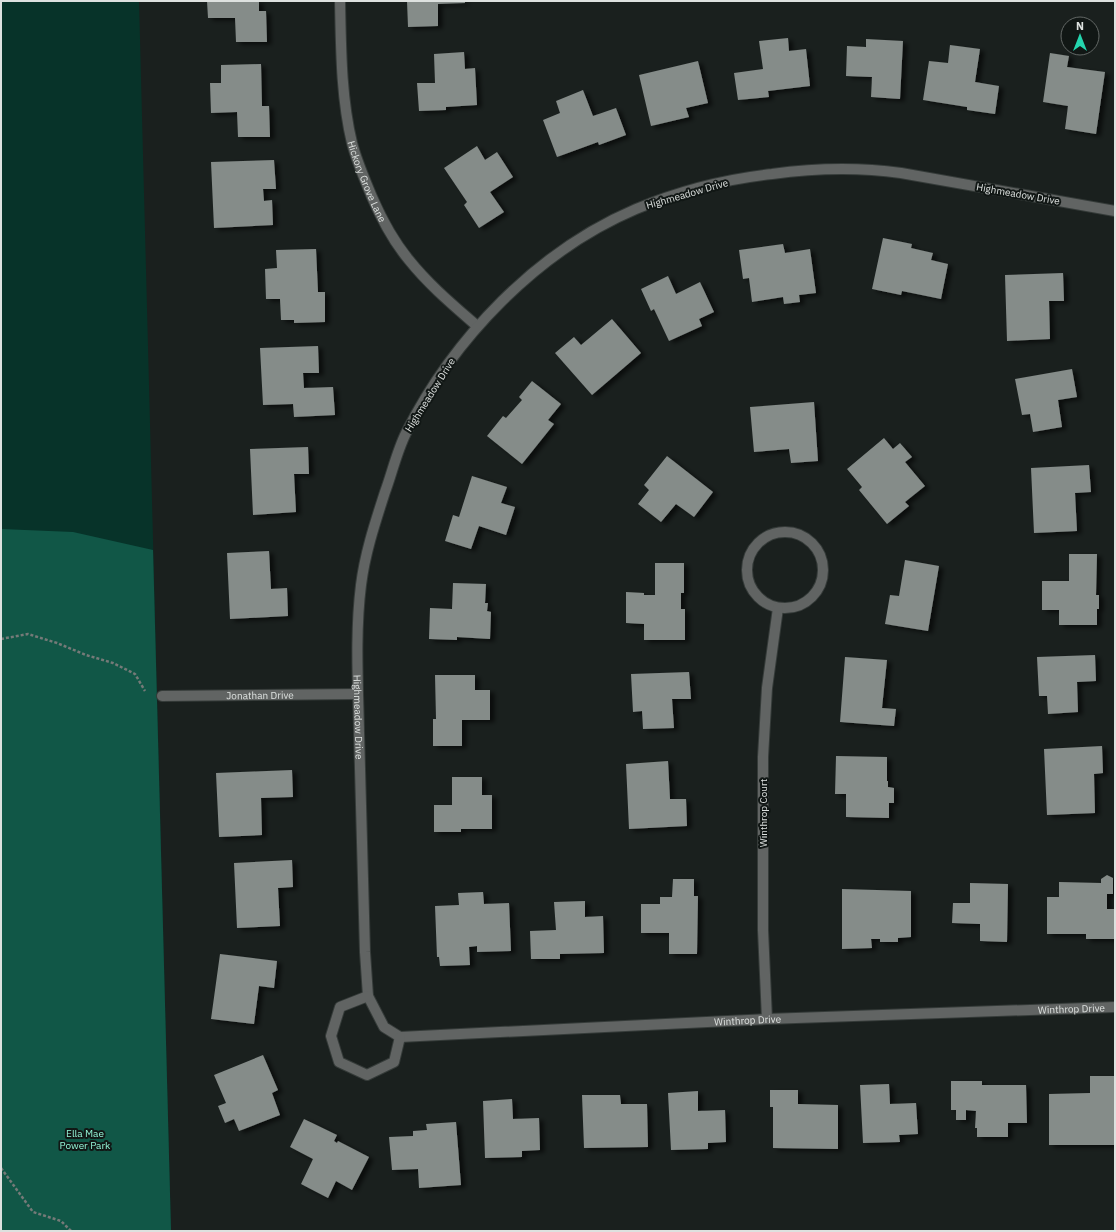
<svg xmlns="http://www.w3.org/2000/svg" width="1116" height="1232" font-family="'IBM Plex Sans',sans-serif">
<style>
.green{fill:#073329}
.forest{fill:#115747}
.building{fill:#858c89;filter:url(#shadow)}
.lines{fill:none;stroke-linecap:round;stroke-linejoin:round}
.street-casing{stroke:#353b39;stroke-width:12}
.path{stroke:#757a78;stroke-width:2.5;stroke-dasharray:3 2;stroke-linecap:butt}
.street{stroke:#616463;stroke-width:10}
.labels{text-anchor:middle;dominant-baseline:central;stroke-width:4;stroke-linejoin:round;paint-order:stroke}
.street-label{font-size:10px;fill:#dde1df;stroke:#111715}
.park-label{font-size:10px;fill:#93f6d8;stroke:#111715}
</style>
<defs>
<filter id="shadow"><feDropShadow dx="4.5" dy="2.5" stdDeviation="2" flood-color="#0009"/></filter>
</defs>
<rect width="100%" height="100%" fill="#1a201e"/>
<polygon class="green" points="1,1 139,1 171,1231 1,1231"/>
<polygon class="forest" points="1,529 73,532 153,550 171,1231 1,1231"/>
<g class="building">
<polygon points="207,1 259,1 259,11 266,11 267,42 236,42 235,18 208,18"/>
<polygon points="407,1 465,1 465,3 438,4 438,26 408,27"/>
<polygon points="788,38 789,51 806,49 810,86 768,91 769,97 738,100 734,73 763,69 759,41"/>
<polygon points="866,39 903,41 900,99 871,97 872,77 846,76 847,46 866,47"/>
<polygon points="950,45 980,49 975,82 999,86 995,114 967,110 967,107 923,100 929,61 948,63"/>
<polygon points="464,52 465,69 475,68 477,105 446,107 446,110 419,111 417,83 435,83 434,54"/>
<polygon points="1050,53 1069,56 1067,67 1105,72 1096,134 1065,129 1068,106 1043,102"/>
<polygon points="698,61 708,103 686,108 689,117 651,126 639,75"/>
<polygon points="261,64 262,106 269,106 270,137 238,137 237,112 211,113 210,83 221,83 221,65"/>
<polygon points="583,90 593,116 616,108 626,135 599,145 598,142 557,157 543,120 560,113 556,101"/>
<polygon points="477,146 485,160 497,152 513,177 490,192 504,212 479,228 464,205 467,202 444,168"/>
<polygon points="274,160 276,189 263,189 264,201 272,200 273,225 214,228 211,162"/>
<polygon points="883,238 912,244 911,248 933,253 931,260 948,264 941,299 902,291 901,295 872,289"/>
<polygon points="783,244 785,253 810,249 816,293 799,295 800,302 784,304 783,297 752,302 749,278 743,279 739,250"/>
<polygon points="316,249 318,292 325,292 325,322 294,323 294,320 281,320 280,299 266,299 265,269 277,268 276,250"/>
<polygon points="1063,273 1064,301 1049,301 1050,339 1007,341 1005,275"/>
<polygon points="668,276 676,294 700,282 714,312 699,319 702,326 669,341 654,309 651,311 641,289"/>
<polygon points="612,319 641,353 592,395 555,353 574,337 581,345"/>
<polygon points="318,346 319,373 303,373 304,388 333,387 335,415 294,417 293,404 263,405 260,348"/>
<polygon points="1072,369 1077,397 1058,400 1062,427 1033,432 1030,414 1022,415 1015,379"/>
<polygon points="532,381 561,404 548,420 554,424 522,464 487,436 503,416 506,418 522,400 519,397"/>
<polygon points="814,402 818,461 791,463 789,449 754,452 750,407"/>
<polygon points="884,438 893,449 900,443 912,457 905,462 925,486 905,502 909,506 887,524 859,490 862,487 847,469"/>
<polygon points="308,447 309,474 294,474 296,512 253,515 250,449"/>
<polygon points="667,456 713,492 694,517 676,504 661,522 638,504 649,490 644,485"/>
<polygon points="1089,465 1091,492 1075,493 1077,531 1034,533 1031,468"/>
<polygon points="472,476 507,487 501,503 515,507 506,535 479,526 471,549 445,541 453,515 459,517"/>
<polygon points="269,551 271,589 287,588 288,616 230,619 227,553"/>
<polygon points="1069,554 1097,554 1096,595 1099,595 1099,609 1097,609 1097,625 1059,625 1059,610 1042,610 1042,581 1069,581"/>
<polygon points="905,560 939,566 928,631 885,624 890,595 899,596"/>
<polygon points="655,563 684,563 684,593 681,593 681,609 685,609 685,640 644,640 644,624 626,623 626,592 644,593 644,595 655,595"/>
<polygon points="453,583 486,584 485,603 488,603 487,611 491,612 490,639 457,637 457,640 429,639 430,608 452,609"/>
<polygon points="1095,655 1096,681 1077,682 1078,712 1048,714 1047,696 1039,696 1037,657"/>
<polygon points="845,657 887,660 882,708 896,709 894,726 840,722"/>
<polygon points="689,672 691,699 672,699 674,728 643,729 642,711 633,712 631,674"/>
<polygon points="435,675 475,675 475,690 490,690 490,720 462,720 462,746 433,746 433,719 436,719"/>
<polygon points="1102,746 1103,773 1094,774 1095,813 1047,815 1044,749"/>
<polygon points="836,756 887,757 887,781 888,781 888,787 894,788 894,803 889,803 889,818 846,817 846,794 835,794"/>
<polygon points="668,761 670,799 686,799 687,826 629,829 626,764"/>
<polygon points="292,770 293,797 261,798 262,835 219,837 216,773"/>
<polygon points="452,777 482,777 482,795 492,795 492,829 461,829 461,832 434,832 434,805 452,805"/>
<polygon points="292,860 293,887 278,888 280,926 237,928 234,863"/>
<polygon points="1107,875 1113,878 1113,894 1107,894 1107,909 1115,909 1115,939 1086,939 1086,934 1047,934 1047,897 1059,897 1059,882 1101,883 1101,879"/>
<polygon points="673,879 694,879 694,896 698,896 697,954 669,954 669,933 641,933 641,904 660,904 660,897 672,897"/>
<polygon points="970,883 1008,884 1007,942 980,941 980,924 952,923 953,903 970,903"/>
<polygon points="842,889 911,891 911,937 898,938 898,942 880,942 880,939 871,939 872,948 842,949"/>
<polygon points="483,892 484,904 509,903 511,951 477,952 477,946 469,947 470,965 440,966 439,957 437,957 435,906 459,905 458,893"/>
<polygon points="585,901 585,917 603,916 604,953 560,954 560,959 531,959 530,931 556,930 554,902"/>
<polygon points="220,954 277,961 274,988 259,986 254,1024 211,1019"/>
<polygon points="263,1055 278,1090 272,1093 280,1115 239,1131 234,1119 225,1123 218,1106 226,1103 214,1075"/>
<polygon points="1090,1076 1115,1076 1115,1145 1049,1145 1049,1094 1090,1093"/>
<polygon points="951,1081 982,1081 982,1085 1026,1085 1027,1123 1008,1123 1008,1137 977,1137 977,1128 975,1128 976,1111 966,1110 966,1120 956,1120 956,1110 951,1110"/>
<polygon points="889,1084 890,1104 916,1103 918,1134 899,1135 900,1142 863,1143 860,1085"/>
<polygon points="770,1090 798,1090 798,1104 838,1105 838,1149 773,1148 773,1107 770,1107"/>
<polygon points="698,1091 698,1111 725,1110 726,1142 708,1143 708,1149 671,1150 668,1093"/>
<polygon points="582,1095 620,1095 621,1104 647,1104 648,1147 584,1148"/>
<polygon points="512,1099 513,1119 539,1118 540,1150 522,1151 522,1157 485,1158 483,1101"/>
<polygon points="304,1119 337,1135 334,1141 337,1143 338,1141 369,1157 352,1190 336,1181 328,1198 301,1184 313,1159 290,1147"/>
<polygon points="456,1122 461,1185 419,1188 418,1169 392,1170 389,1137 413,1136 413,1131 427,1130 426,1124"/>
</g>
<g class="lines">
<g class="street-casing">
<g id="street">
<path id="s1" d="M340,1C341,48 341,97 352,143C357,162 365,180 372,197C382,220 394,242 409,260C429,285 453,305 477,326"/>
<path id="s2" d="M1115,211L901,173C857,167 816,168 772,174C726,179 679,191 636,209C537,251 453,339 406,433C397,451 392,473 385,492C375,523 365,553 361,585C355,633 358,683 359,732C361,805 363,878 365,952L368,996L384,1027L400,1037L767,1019L1115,1007"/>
<circle cx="785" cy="570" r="38"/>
<path id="s3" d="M162,696L358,694"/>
<polyline points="368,996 340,1007 331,1036 339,1062 367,1075 394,1062 400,1037"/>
<polyline points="767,1019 763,930 763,757 767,688 778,608"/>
</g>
</g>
<g class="path">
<polyline points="1,639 28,634 57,643 86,655 113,663 135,674 145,691"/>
<polyline points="1,1168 33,1212 61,1221 71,1231"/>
</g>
<use href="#street" class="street"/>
</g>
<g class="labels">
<g class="street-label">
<text stroke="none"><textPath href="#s1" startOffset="184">Hickory Grove Lane</textPath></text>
<text transform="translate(687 194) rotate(-16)">Highmeadow Drive</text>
<text transform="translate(1018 194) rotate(10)">Highmeadow Drive</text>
<text transform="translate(430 395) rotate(-58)">Highmeadow Drive</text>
<text stroke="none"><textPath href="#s3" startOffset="98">Jonathan Drive</textPath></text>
<text stroke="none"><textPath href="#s2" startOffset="1106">Highmeadow Drive</textPath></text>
<text transform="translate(763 813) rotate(-90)">Winthrop Court</text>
<text stroke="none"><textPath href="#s2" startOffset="2111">Winthrop Drive</textPath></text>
<text stroke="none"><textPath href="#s2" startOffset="1787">Winthrop Drive</textPath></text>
</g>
<g class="park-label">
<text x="85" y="1133">Ella Mae<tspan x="85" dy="12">Power Park</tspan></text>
</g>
</g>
<rect width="1116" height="1232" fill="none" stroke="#dde1df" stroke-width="4"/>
<g transform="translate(1080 36)"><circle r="19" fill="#111715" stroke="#636866"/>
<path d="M0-3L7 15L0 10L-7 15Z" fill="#24d5ae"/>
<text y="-6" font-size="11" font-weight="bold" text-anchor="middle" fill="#dde1df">N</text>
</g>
</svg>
